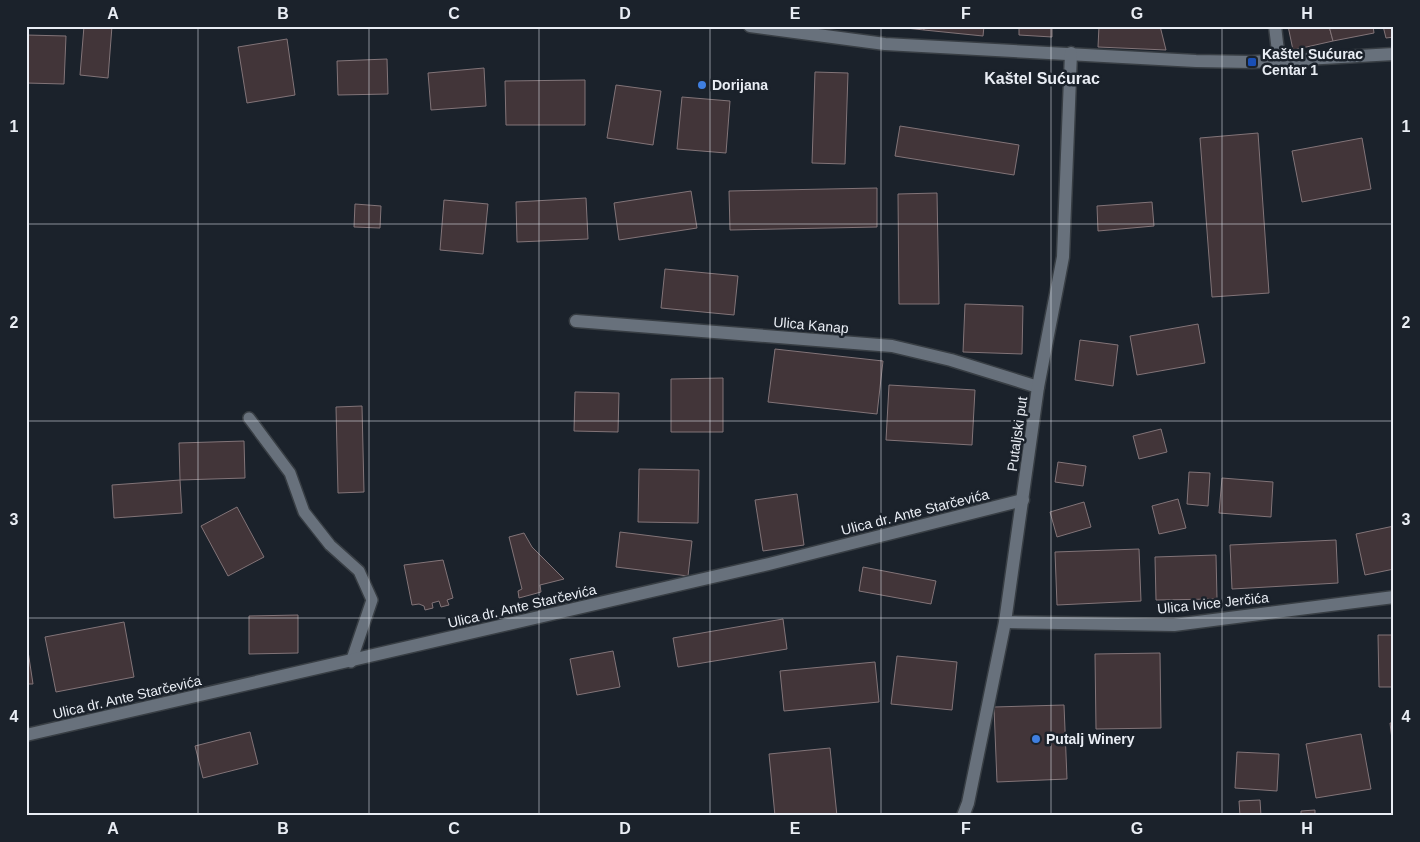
<svg xmlns="http://www.w3.org/2000/svg" width="1420" height="842" font-family="Helvetica,sans-serif">
<style>
.building{fill:#423539;stroke:#827478}
.lines{fill:none;stroke-linecap:round;stroke-linejoin:round}
.lane-casing{stroke:#383e44;stroke-width:14}
.street-casing{stroke:#383e44;stroke-width:15}
.secondary-casing{stroke:#383e44;stroke-width:15}
.lane{stroke:#68717c;stroke-width:11}
.street{stroke:#68717c;stroke-width:12}
.secondary{stroke:#68717c;stroke-width:12}
.grid{fill:none;stroke:#e9edf4;stroke-width:1;stroke-opacity:0.55}
.transit-dot{fill:#1a4fb4;stroke:#1b222b;stroke-width:2}
.shop-dot{fill:#3f7fe0;stroke:#1b222b;stroke-width:2}
.labels{text-anchor:middle;dominant-baseline:central;stroke-width:5;stroke-linejoin:round;paint-order:stroke}
.poi-label{font-size:14px;font-weight:bold;fill:#e9edf4;stroke:#1b222b;text-anchor:start}
.street-label{font-size:14px;fill:#e9edf4;stroke:#1b222b}
.quarter-label{font-size:16px;font-weight:bold;fill:#e9edf4;stroke:#1b222b}
.neatline{fill:none;stroke:#e9edf4;stroke-width:2}
.grid-label{font-size:16px;text-anchor:middle;font-weight:bold;fill:#e9edf4}
</style>
<rect width="100%" height="100%" fill="#1b222b"/>
<g class="building">
<polygon points="84,26 112,26 108,78 80,75"/>
<polygon points="888,26 924,26 924,30"/>
<polygon points="924,26 984,26 983,36 924,30"/>
<polygon points="1019,26 1052,26 1052,37 1019,35"/>
<polygon points="1099,26 1160,26 1166,50 1098,47"/>
<polygon points="1288,26 1329,26 1333,41 1293,50"/>
<polygon points="1329,26 1373,26 1374,33 1333,41"/>
<polygon points="1383,26 1394,26 1394,37 1386,38"/>
<polygon points="26,35 66,36 64,84 26,83"/>
<polygon points="287,39 295,95 247,103 238,47"/>
<polygon points="387,59 388,94 338,95 337,61"/>
<polygon points="484,68 486,106 431,110 428,73"/>
<polygon points="815,72 848,73 845,164 812,163"/>
<polygon points="585,80 585,125 506,125 505,81"/>
<polygon points="616,85 661,91 653,145 607,138"/>
<polygon points="682,97 730,101 726,153 677,149"/>
<polygon points="900,126 1019,145 1014,175 895,156"/>
<polygon points="1258,133 1269,293 1212,297 1200,138"/>
<polygon points="1362,138 1371,189 1302,202 1292,151"/>
<polygon points="877,188 877,227 730,230 729,191"/>
<polygon points="691,191 697,228 619,240 614,203"/>
<polygon points="937,193 939,304 899,304 898,194"/>
<polygon points="586,198 588,239 517,242 516,202"/>
<polygon points="444,200 488,204 483,254 440,250"/>
<polygon points="1152,202 1154,226 1098,231 1097,206"/>
<polygon points="355,204 381,206 380,228 354,227"/>
<polygon points="665,269 738,276 734,315 661,308"/>
<polygon points="965,304 1023,306 1022,354 963,352"/>
<polygon points="1198,324 1205,363 1137,375 1130,336"/>
<polygon points="1080,340 1118,345 1113,386 1075,380"/>
<polygon points="775,349 883,361 877,414 768,402"/>
<polygon points="723,378 723,432 671,432 671,379"/>
<polygon points="889,385 975,390 972,445 886,440"/>
<polygon points="575,392 619,393 618,432 574,431"/>
<polygon points="362,406 364,492 338,493 336,407"/>
<polygon points="1161,429 1167,452 1139,459 1133,436"/>
<polygon points="244,441 245,478 180,480 179,443"/>
<polygon points="1058,462 1086,466 1083,486 1055,482"/>
<polygon points="639,469 699,470 698,523 638,522"/>
<polygon points="1189,472 1210,473 1208,506 1187,504"/>
<polygon points="1222,478 1273,482 1271,517 1219,513"/>
<polygon points="180,480 182,513 114,518 112,485"/>
<polygon points="797,494 804,545 763,551 755,500"/>
<polygon points="1178,499 1186,528 1159,534 1152,506"/>
<polygon points="1084,502 1091,527 1057,537 1050,512"/>
<polygon points="237,507 264,557 228,576 201,526"/>
<polygon points="1394,526 1394,569 1365,575 1356,534"/>
<polygon points="620,532 692,541 688,576 616,567"/>
<polygon points="524,533 532,547 564,579 540,585 541,592 519,598 518,591 522,589 509,537"/>
<polygon points="1336,540 1338,583 1232,589 1230,545"/>
<polygon points="1139,549 1141,601 1057,605 1055,552"/>
<polygon points="1216,555 1217,599 1156,600 1155,557"/>
<polygon points="443,560 453,598 447,600 449,605 441,607 439,601 432,603 433,608 425,610 424,606 419,604 412,605 404,565"/>
<polygon points="863,567 936,581 931,604 859,591"/>
<polygon points="298,615 298,653 249,654 249,616"/>
<polygon points="783,619 787,649 678,667 673,638"/>
<polygon points="124,622 134,677 56,692 45,637"/>
<polygon points="1378,635 1394,635 1394,687 1379,687"/>
<polygon points="26,638 33,684 26,684"/>
<polygon points="613,651 620,687 577,695 570,659"/>
<polygon points="1160,653 1161,728 1096,729 1095,654"/>
<polygon points="897,656 957,662 952,710 891,704"/>
<polygon points="875,662 879,702 784,711 780,671"/>
<polygon points="1064,705 1067,779 997,782 994,707"/>
<polygon points="1390,723 1394,723 1394,756"/>
<polygon points="250,732 258,764 203,778 195,746"/>
<polygon points="1361,734 1371,789 1316,798 1306,744"/>
<polygon points="830,748 837,816 775,816 769,754"/>
<polygon points="1237,752 1279,754 1277,791 1235,788"/>
<polygon points="1260,800 1261,816 1240,816 1239,801"/>
<polygon points="1315,810 1315,816 1301,816 1301,811"/>
</g>
<g class="lines">
<g class="lane-casing">
<polyline id="lane" points="249,418 290,473 304,512 330,545 359,571 372,600 351,662"/>
</g>
<g class="street-casing">
<g id="street">
<polyline points="1275,26 1279,60"/>
<polyline points="576,321 892,346 951,360 1038,387"/>
<polyline points="1005,622 1174,625 1394,597"/>
<polyline points="26,735 769,564 1023,500"/>
</g>
</g>
<g class="secondary-casing">
<g id="secondary">
<polyline points="750,26 885,44 1196,61 1252,62 1394,54"/>
<polyline points="963,816 968,803 1005,622 1038,387 1063,257 1071,53"/>
</g>
</g>
<use href="#lane" class="lane"/>
<use href="#street" class="street"/>
<use href="#secondary" class="secondary"/>
</g>
<path class="grid" d="M198,26V816M369,26V816M539,26V816M710,26V816M881,26V816M1051,26V816M1222,26V816M26,224H1394M26,421H1394M26,618H1394"/>
<rect class="transit-dot" x="1247" y="57" width="10" height="10" rx="2.5"/>
<g class="shop-dot">
<circle cx="702" cy="85" r="5"/>
<circle cx="1036" cy="739" r="5"/>
</g>
<g class="labels">
<g class="poi-label">
<text x="1262" y="54">Kaštel Sućurac<tspan x="1262" dy="16">Centar 1</tspan></text>
<text x="712" y="85">Dorijana</text>
<text x="1046" y="739">Putalj Winery</text>
</g>
<g class="street-label">
<text transform="translate(811 325) rotate(5)">Ulica Kanap</text>
<text transform="translate(1017 434) rotate(-82)">Putaljski put</text>
<text transform="translate(915 512) rotate(-14)">Ulica dr. Ante Starčevića</text>
<text transform="translate(1213 603) rotate(-6)">Ulica Ivice Jerčića</text>
<text transform="translate(522 606) rotate(-13)">Ulica dr. Ante Starčevića</text>
<text transform="translate(127 697) rotate(-13)">Ulica dr. Ante Starčevića</text>
</g>
<g class="quarter-label">
<text x="1042" y="78">Kaštel Sućurac</text>
</g>
</g>
<rect width="1420" height="842" fill="none" stroke="#1b222b" stroke-width="55"/>
<rect x="28" y="28" width="1364" height="786" class="neatline"/>
<g class="grid-label">
<text x="113" y="19">A</text>
<text x="283" y="19">B</text>
<text x="454" y="19">C</text>
<text x="625" y="19">D</text>
<text x="795" y="19">E</text>
<text x="966" y="19">F</text>
<text x="1137" y="19">G</text>
<text x="1307" y="19">H</text>
<text x="14" y="132">1</text>
<text x="1406" y="132">1</text>
<text x="14" y="328">2</text>
<text x="1406" y="328">2</text>
<text x="14" y="525">3</text>
<text x="1406" y="525">3</text>
<text x="14" y="722">4</text>
<text x="1406" y="722">4</text>
<text x="113" y="834">A</text>
<text x="283" y="834">B</text>
<text x="454" y="834">C</text>
<text x="625" y="834">D</text>
<text x="795" y="834">E</text>
<text x="966" y="834">F</text>
<text x="1137" y="834">G</text>
<text x="1307" y="834">H</text>
</g>
</svg>
